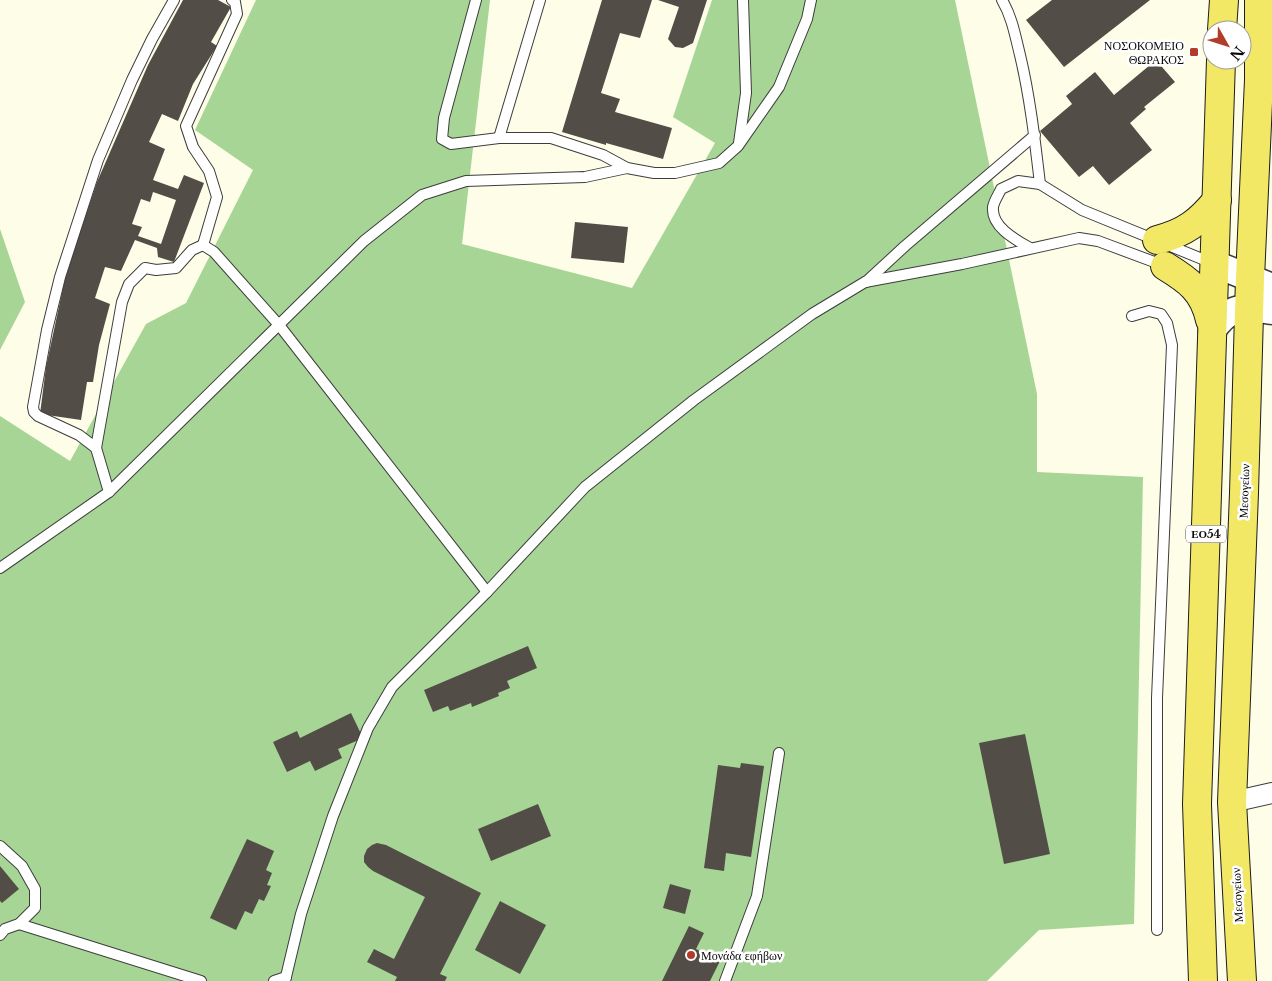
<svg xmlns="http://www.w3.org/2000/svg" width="1272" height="981" font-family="'Libre Baskerville',serif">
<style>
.forest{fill:#a7d595}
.building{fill:#524d47;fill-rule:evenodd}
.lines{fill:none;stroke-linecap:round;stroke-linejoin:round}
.service-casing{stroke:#3d3d3d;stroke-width:12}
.minor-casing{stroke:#3d3d3d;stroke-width:22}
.tertiary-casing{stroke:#3d3d3d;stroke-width:29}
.primary-casing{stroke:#1b1b1b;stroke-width:30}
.service{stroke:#fff;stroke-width:10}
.minor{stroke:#fff;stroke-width:20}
.tertiary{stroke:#fff;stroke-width:26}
.primary{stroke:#f2e865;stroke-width:28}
.poi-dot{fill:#b23c2a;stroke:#fff;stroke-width:2}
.labels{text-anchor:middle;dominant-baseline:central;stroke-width:5;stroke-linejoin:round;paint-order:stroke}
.shield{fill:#fff;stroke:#545454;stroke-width:1}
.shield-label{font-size:11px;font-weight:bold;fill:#0a0a0a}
.poi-label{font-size:12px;fill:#0a0a0a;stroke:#fff;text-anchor:end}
.street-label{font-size:12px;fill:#0a0a0a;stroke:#fff}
</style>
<rect width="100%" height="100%" fill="#fefde8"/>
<g class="forest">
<polygon points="256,0 490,0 462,244 632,288 715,143 673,117 712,0 955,0 1037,394 1037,472 1143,477 1134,924 1039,930 987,981 0,981 0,416 70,461 146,324 186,303 253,170 195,130"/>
<polygon points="0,229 25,302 0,350"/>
</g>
<g class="building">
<path d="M183,0H218L231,7L211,42L217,46L193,84L178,121L162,114L149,142L165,149L153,180L178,189L184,175L204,183L174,262L158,257L157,248L135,240L121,271L105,267L95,298L110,304L99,345L93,382H87L81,420L40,414L46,367L66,274L97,182L148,65ZM153,192L176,200L161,244L138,236L142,227L132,224L141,199L150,202Z"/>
<polygon points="602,0 652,0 640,38 620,33 601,93 620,99 615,112 672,128 663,159 606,143 606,145 562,132"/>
<polygon points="658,0 707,0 693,43 683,48 675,47 668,39 679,7"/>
<polygon points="1052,0 1150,0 1064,67 1026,20"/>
<polygon points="1156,60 1175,82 1144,107 1146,109 1130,123 1152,150 1109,185 1093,166 1079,177 1040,131 1072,104 1066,96 1095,72 1114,95"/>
<polygon points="575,222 628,227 624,263 571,258"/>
<polygon points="528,646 537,668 507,681 510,688 498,693 499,696 472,707 471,703 450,711 448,706 433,712 424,690"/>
<polygon points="351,713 363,738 338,749 342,758 315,771 310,761 287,772 273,742 297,731 300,738"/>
<polygon points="1025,734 1050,854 1004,864 979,743"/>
<polygon points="741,763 764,766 751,857 726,853 724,871 704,868 718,765 740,768"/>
<polygon points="538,804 551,836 491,861 478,829"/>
<polygon points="247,839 274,851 266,870 272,873 267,885 271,886 264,901 259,899 252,914 245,911 236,930 210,918"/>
<polygon points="377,843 386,845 481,893 440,974 447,977 445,981 395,981 397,977 367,962 374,949 394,959 425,897 373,871 368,867 364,862 364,856 367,849 372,845"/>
<polygon points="0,866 19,889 2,903 0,901"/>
<polygon points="670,884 691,890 685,914 663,908"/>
<polygon points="500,901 546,925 520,974 475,950"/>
<polygon points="689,926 704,933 696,949 720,961 710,981 662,981"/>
</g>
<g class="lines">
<g class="service-casing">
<g id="service">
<polyline points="174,0 152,39 132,80 98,160 60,277 47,330 33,407 34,412 38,416 79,435 96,448 122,302 129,284 145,268 156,270 176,268 192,250 203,245"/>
<polyline points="476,0 444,118 442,139 451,144 499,138 551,138 603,155 627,168 654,173 675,173 719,163 738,146 779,87 807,19 811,0"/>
<path d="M1002,0C1012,17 1015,35 1020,55C1030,97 1035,141 1040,184"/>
<polyline points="499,138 540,0"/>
<polyline points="739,143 746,93 743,0"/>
<polyline points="203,245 214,252 279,325 487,592"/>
<polyline points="203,245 217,197 209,171 193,147 186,126 237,14 235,2 232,0"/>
<path d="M1030,248C1016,240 991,227 993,207C994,201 999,194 1001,189L1018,181L1040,184L1082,210L1212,263"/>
<polyline points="866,282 905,246 1035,135"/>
<polyline points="1132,316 1149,311 1161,314 1167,323 1172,345 1157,698 1157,930"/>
<polyline points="96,448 109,492"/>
<polyline points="0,568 109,492 364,241 422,195 466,181 585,177 627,168"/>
<polyline points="0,846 22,866 35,889 35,908 19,924 5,929 0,935"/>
<polyline points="19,924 201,981"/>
<polyline points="274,981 286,977"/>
<polyline points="285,981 301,914 333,816 368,728 392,687 487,592 585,487 694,400 812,314 865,282 962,264 1079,238 1098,241 1165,266"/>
<polyline points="725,981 757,896 779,753"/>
</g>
</g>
<g class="minor-casing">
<polyline id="minor" points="1232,802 1272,793"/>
</g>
<g class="tertiary-casing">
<g id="tertiary">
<polyline points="1215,264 1272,287"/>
<path d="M1212,331C1230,304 1244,307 1272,311"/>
</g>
</g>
<g class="primary-casing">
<g id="primary">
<polyline points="1222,30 1224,0"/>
<path d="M1157,240C1185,233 1199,222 1217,200"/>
<path d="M1165,266C1188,280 1204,291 1210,320"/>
<polyline points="1203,981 1197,804 1221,60"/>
<polyline points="1242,981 1232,802 1244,493 1250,278 1259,80 1259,0"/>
</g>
</g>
<use href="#service" class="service"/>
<use href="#minor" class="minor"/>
<use href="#tertiary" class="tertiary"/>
<use href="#primary" class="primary"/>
</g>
<g class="poi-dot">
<rect x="1189" y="47" width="10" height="10" rx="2.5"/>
<circle cx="691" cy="955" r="5"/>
</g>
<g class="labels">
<rect class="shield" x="1186" y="525.5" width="40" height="17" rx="4"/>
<g class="shield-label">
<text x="1206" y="534">ΕΟ54</text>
</g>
<g class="poi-label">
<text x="1184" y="45">ΝΟΣΟΚΟΜΕΙΟ<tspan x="1184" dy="14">ΘΩΡΑΚΟΣ</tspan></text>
<text x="701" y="955" text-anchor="start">Μονάδα εφήβων</text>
</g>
<g class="street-label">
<text transform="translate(1244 491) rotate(-88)">Μεσογείων</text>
<text transform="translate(1237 895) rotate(-93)">Μεσογείων</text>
</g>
</g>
<g transform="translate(1227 45) rotate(129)"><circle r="24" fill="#ffffff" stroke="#9d9d9d"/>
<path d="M0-4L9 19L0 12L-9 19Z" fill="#b23c2a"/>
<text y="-8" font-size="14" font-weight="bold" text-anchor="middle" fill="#0a0a0a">N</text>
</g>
</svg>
